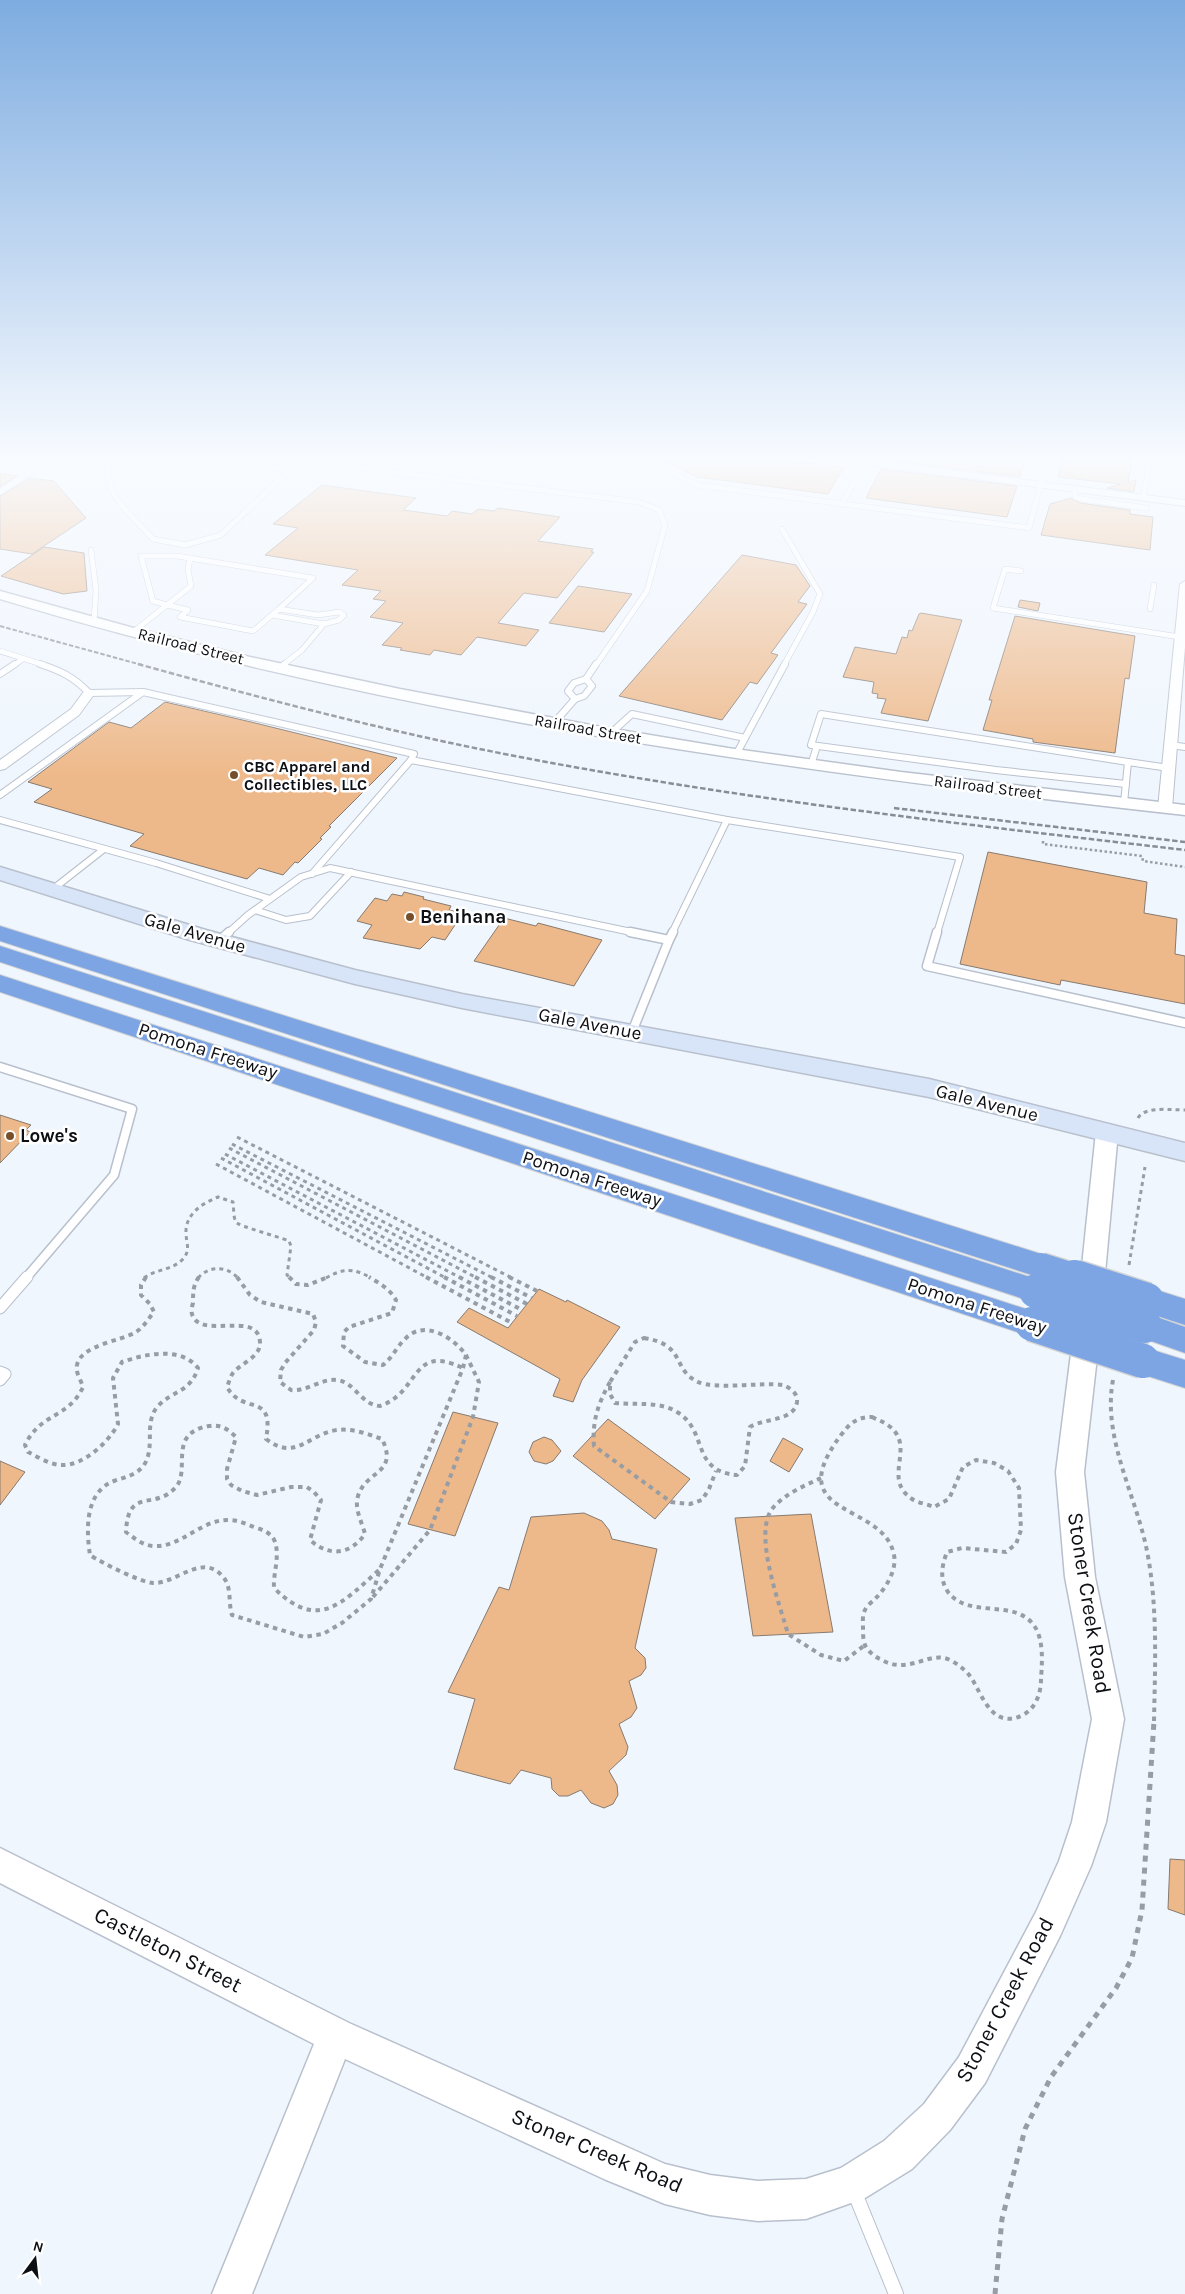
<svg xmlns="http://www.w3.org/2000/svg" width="1185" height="2294" font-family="Karla,sans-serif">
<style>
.building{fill:#eeb98a;stroke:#867a70}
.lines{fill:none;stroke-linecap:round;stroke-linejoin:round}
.service-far4-casing{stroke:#b8c0cd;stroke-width:6}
.service-far3-casing{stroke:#b8c0cd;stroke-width:8}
.service-far2-casing{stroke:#b8c0cd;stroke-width:11}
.service-far1-casing{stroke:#b8c0cd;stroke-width:13}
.service-casing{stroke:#b8c0cd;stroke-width:16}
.minor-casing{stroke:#b8c0cd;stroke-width:2}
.tertiary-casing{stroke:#b8c0cd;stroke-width:3}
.secondary-casing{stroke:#b8c0cd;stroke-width:3}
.motorway-casing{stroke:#d3d4d5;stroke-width:2}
.path-far3{stroke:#989da4;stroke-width:2.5;stroke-dasharray:2.5 2.5;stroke-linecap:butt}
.path-far2{stroke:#989da4;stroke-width:3;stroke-dasharray:4 4;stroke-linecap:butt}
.path-far1{stroke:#989da4;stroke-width:4;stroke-dasharray:4.5 4.5;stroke-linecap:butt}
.path{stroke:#989da4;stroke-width:5;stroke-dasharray:6 6;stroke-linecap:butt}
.service-far4{stroke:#fff;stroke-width:5}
.service-far3{stroke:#fff;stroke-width:6}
.service-far2{stroke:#fff;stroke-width:8}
.service-far1{stroke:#fff;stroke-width:11}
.service{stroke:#fff;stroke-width:14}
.minor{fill:#fff;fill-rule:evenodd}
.tertiary{fill:#fff;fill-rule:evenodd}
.secondary{fill:#d8e4f7;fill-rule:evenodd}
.motorway{fill:#7ea5e3;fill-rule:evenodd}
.rail-far1{stroke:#888d93;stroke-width:2;stroke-dasharray:4.5 2;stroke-linecap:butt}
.rail{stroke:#888d93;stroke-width:2.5;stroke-dasharray:5.5 2.5;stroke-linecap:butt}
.motorway-bridge-far1-casing{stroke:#d3d4d5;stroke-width:29;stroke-linecap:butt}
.motorway-bridge-casing{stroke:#d3d4d5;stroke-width:37;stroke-linecap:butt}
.motorway-bridge-far1{stroke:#7ea5e3;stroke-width:26}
.motorway-bridge{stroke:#7ea5e3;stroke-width:34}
.poi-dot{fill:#76502c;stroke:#fff;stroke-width:2}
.labels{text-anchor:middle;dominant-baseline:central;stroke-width:5;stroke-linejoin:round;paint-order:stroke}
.far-street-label{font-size:16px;fill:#0d0f14;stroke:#fff}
.far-poi-label{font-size:16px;font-weight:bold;fill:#0d0f14;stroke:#fff;text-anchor:start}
.poi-label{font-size:19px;font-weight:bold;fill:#0d0f14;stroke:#fff;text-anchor:start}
.street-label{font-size:19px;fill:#0d0f14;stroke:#fff}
.near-street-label{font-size:22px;fill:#0d0f14;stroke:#fff}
</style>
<rect width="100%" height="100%" fill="#f0f6fe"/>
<g class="building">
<polygon points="654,456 743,456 844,467 828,494 697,477"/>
<polygon points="887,456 1026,456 1020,477 885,460"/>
<polygon points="1063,456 1133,456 1128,482 1136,480 1134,492 1107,488 1120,484 1058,477"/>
<polygon points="881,469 1017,486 1007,517 866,498"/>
<polygon points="0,473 17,476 0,487"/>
<polygon points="30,478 54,481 86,518 32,554 0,549 0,496"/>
<polygon points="322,485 416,498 403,510 447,516 452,511 472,514 478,509 494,511 498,508 560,517 538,541 593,549 591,552 594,552 557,598 524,593 498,623 539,630 526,646 477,637 461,655 434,650 430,655 400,650 402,648 382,645 403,623 370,617 386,601 373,599 381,591 342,585 358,570 265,555 298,528 273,524"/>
<polygon points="1071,498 1080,503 1130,510 1130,514 1153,517 1150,550 1041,535 1050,504"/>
<polygon points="44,547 84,553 87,591 63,594 1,576"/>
<polygon points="742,555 796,565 810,586 798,602 807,604 771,653 778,655 757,684 750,682 722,720 619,696"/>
<polygon points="578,586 632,594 604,632 549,623"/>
<polygon points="1020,600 1040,603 1038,611 1018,607"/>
<polygon points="921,613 962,620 928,721 881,713 886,699 877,698 878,694 872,693 874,682 843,677 855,647 896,654 902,637 907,638 909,630 912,631 919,614"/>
<polygon points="1015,616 1135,636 1129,679 1125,678 1115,753 1033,742 1033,739 983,730 992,700 989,700"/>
<polygon points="165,702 251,722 397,758 329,826 331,827 320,838 322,839 298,863 295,862 283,875 259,868 247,879 130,846 144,834 34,802 52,789 28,782 109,722 131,728"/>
<polygon points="988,852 1147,882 1144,913 1177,919 1175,954 1185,956 1185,1004 1061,980 1060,985 960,964"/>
<polygon points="404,892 424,897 423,899 451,906 449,910 463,913 445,940 432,937 420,949 363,938 372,925 357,921 375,898 387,901 392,894 402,896"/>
<polygon points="504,918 536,926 538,923 602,940 574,986 474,961"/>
<polygon points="0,1115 31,1125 26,1130 30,1132 0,1163"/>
<polygon points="539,1289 566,1302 567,1300 620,1327 582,1380 573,1402 553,1396 560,1379 457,1322 469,1308 508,1328"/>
<polygon points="453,1412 498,1423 455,1536 408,1524"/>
<polygon points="608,1419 690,1479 655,1519 573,1456"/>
<polygon points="544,1437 552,1440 561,1451 553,1461 546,1464 534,1461 529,1452 533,1442"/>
<polygon points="783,1438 803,1449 789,1472 770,1461"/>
<polygon points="0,1461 25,1472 0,1505"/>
<polygon points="584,1513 602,1521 609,1530 612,1539 657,1549 635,1648 645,1658 646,1668 641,1675 629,1681 637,1708 631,1717 619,1724 628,1747 626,1755 609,1771 617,1785 618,1795 613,1804 604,1808 591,1803 581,1790 568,1796 559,1796 552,1789 551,1778 521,1770 510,1784 454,1769 475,1699 448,1692 499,1587 509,1590 531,1517"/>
<polygon points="811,1514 833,1632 753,1636 735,1518"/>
<polygon points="1170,1859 1185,1860 1185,1915 1168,1909"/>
</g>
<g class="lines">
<g class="service-far4-casing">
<g id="service-far4">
<polyline points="111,457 107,472 112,491 123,507 153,539 185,545 221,535 280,479 307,458"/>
<polyline points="195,457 291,470"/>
<polyline points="640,457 697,485 1029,528 1048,457"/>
<polyline points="302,461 639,502 659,510 665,525 647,591 596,665"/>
<polyline points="1075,488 1075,497 1081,499 1147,508"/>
<polyline points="0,492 42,465"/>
<polyline points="1143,497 1151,457"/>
<polyline points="842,504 868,457"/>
<polyline points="782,529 820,594 813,612 784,665"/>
<polyline points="91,550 96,590 94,622"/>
<polyline points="1021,571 1005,569 993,608 1180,637"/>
<polyline points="167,605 188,610 180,617 253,631 279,609"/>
<polyline points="167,605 191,586 188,570 190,558"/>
<polyline points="1150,609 1154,585"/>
<polyline points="272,615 324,624"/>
<polyline points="133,632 167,605 153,601 141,556 177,556 313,578 279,609 318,615 339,612 344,615 339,620 324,624 302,650 283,665"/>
<polyline points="0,651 44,665"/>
<polyline points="14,665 23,659"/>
</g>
</g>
<g class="service-far3-casing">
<g id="service-far3">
<path d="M40,664C61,671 74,677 89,693L143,692"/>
<polyline points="280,668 285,664"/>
<polyline points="0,674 15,664"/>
<polyline points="586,679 596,664"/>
<polygon points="586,679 592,686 584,696 575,699 568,691 574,683"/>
<polyline points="554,723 575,699"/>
<polyline points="611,733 632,714 745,738 737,753"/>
<polyline points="745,738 785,664"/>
<polyline points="1171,745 1185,747"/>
<polyline points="811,765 817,746"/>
<polyline points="1126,784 996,770 811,745 821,714 1128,762"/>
<polyline points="0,795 143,692 414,754 411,760"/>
<polyline points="1124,803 1128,762 1169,768"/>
<polyline points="0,820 156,863 270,899"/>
<polyline points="727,820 960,857 937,933"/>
<polyline points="312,874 411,760 727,820 672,933"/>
<polyline points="53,889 104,849"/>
<polyline points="255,910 286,920 310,916 351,872"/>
<polyline points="228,933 248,915 301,877 330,868 636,933"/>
</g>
</g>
<g class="service-far2-casing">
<g id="service-far2">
<polyline points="630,932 669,940 632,1032"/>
<polyline points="937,932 927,966 1185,1023"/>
<polyline points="669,940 673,932"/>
<polyline points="219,941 229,932"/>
<polyline points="0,1067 132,1109 114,1175 26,1278"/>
</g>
</g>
<g class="service-far1-casing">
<g id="service-far1">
<polyline points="0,1308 27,1277"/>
<polyline points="0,1372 5,1374 0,1380"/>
</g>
</g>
<g class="service-casing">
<polyline id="service" points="854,2191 896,2294"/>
</g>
<g class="minor-casing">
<g id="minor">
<polygon points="823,457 844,457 1185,500 1185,506 827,460"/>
<polygon points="1185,581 1185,647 1172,808 1165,812 1158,808 1180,584"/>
<polygon points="89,689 95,693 79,715 5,769 0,770 0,760 71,709 85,690"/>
</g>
</g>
<g class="tertiary-casing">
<g id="tertiary">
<path d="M0,591L130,627L250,657L400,689L596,726L728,748L901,772L1185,805V815C786,771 386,716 0,599Z"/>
<polygon points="1107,1124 1115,1126 1118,1132 1103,1295 1100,1302 1091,1305 1082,1302 1079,1295 1096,1132 1099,1126"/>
<polygon points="1087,1319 1096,1322 1100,1330 1084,1472 1095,1577 1124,1719 1106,1822 1091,1866 1060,1936 985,2083 950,2130 912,2169 865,2198 806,2219 758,2221 710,2215 665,2204 604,2179 345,2059 252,2294 212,2294 314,2044 0,1883 0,1848 349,2023 665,2164 710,2175 758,2181 806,2179 841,2168 884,2141 924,2104 959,2057 1036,1912 1059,1861 1072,1822 1092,1719 1065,1577 1056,1472 1074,1330 1078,1322"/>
</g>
</g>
<g class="secondary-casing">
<polygon id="secondary" points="0,867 206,930 355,970 462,994 929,1079 1185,1143 1185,1161 929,1097 462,1008 355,984 190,940 0,880"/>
</g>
<g class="motorway-casing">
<g id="motorway">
<polygon points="0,926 1041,1254 1052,1258 1056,1266 1052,1274 1041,1278 0,941"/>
<polygon points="0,946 1036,1279 1047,1282 1051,1291 1047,1300 1036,1303 0,962"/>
<polygon points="0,975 1032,1311 1043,1315 1047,1324 1043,1333 1032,1337 0,992"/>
<polygon points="1147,1287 1185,1299 1185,1325 1136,1309 1132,1300 1136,1291"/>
<polygon points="1145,1313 1185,1327 1185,1353 1134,1335 1130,1326 1134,1317"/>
<polygon points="1143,1347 1185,1360 1185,1388 1132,1371 1127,1361 1132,1351"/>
</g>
</g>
<polyline class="path-far3" points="1043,841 1043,844 1142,856 1143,861 1185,867"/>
<g class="path-far2">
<path d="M1138,1118C1144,1106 1173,1110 1185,1110"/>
<polyline points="237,1137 512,1278"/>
<polyline points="232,1144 493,1278"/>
<polyline points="229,1148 477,1278"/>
<polyline points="225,1154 461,1278"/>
<polyline points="221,1158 446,1278"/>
<polyline points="216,1164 428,1278"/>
<polyline points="1129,1265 1145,1167"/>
<path d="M144,1278C156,1269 173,1270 183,1259C191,1250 186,1243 186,1233C185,1214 203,1203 218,1197L233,1202C234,1208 233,1217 236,1222C238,1226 280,1237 289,1241L291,1246L287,1275L290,1278"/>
<path d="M198,1278C209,1266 226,1265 238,1278"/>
<path d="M326,1278C343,1268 354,1268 371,1278"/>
</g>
<g class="path-far1">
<path d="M146,1277L141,1285V1295L150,1304L154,1312C148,1319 144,1327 136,1332C121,1341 81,1345 77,1365C75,1372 81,1380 83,1387C68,1419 41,1412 25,1445L28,1452C38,1457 50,1465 62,1465C83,1466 109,1442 118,1424L113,1378L122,1362C145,1354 181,1346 198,1368C190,1393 173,1390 158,1406C143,1423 156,1447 144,1465C137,1475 125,1477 114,1481C85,1492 86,1529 90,1555C102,1563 140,1582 153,1583C177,1584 203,1551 224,1578C232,1589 228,1603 232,1615L304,1637L323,1634L342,1623L371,1599L380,1569L463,1368L466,1355C454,1338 425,1319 406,1338C397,1346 393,1357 383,1365L365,1362L343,1346L344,1332L349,1327L392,1313L396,1300C390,1289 379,1283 369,1277"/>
<path d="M199,1277C193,1285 193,1293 193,1303C192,1306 191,1311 192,1314C200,1341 258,1309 260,1342C261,1357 241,1363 233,1373C230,1377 229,1382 227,1387C243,1416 275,1391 266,1439C296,1462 308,1434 337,1430C352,1428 368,1434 382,1439C399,1474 366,1470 358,1496C354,1509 362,1522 365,1534C350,1555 329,1557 310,1540L321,1500L314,1492L307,1487H291L257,1495L242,1491L231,1485L227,1479V1469L236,1437C228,1429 220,1424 209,1426C166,1433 192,1471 175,1488C154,1511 128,1486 126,1532C134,1538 142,1545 153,1546C181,1548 201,1519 229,1520C238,1520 246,1524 254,1527C263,1530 272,1533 275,1542C280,1557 273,1573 274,1588C318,1632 342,1603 379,1570"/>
<path d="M237,1277L250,1295L261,1302L313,1314L316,1322L314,1330L285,1363L281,1370L280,1382L291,1390C307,1392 321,1378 337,1380C355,1382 361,1405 380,1406C421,1392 410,1343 463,1368"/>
<polyline points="289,1277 296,1284 308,1285 328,1277"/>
<polyline points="426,1277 512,1323"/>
<polyline points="444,1277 517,1316"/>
<polyline points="459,1277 522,1310"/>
<polyline points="475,1277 527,1304"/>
<polyline points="491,1277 532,1298"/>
<polyline points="509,1277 537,1291"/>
<path d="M644,1338C687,1345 671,1369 698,1382C716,1390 760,1382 783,1385C790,1388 798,1393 797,1402C794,1422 763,1418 750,1427L745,1466L737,1475C690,1471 709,1431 677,1412C660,1401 634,1405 615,1403L610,1394V1382L635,1342Z"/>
<path d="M1113,1380C1102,1438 1136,1495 1147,1551C1158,1607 1155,1665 1154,1722"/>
<path d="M610,1382C598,1404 592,1421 594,1446L671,1502L690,1504L702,1500L709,1489L716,1471"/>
<path d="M872,1417C878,1420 884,1422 889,1426C917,1447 881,1478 912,1499C918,1503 927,1504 934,1507L949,1499L963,1467L976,1460L994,1463L1008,1471L1019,1488L1021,1530L1016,1544L1006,1552L962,1548L947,1552C942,1565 939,1579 948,1592C969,1620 1016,1597 1035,1627C1044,1641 1042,1664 1041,1679C1041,1693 1036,1708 1023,1715C993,1730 983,1697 972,1679C967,1671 960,1666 952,1661C929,1648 910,1677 880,1659C875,1657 869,1652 866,1647C863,1642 863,1634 863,1628C863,1622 862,1615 865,1610C867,1605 872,1602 875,1599C886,1588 897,1570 894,1555C884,1501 778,1519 841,1435C850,1423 857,1417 872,1417Z"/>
<path d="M821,1478C804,1486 784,1494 772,1509C753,1535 780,1605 788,1634L821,1655L844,1661L865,1645"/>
<polyline points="373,1597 430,1530 473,1417 479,1382 466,1355"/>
</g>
<polyline class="path" points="995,2294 1002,2219 1025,2129 1051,2077 1116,1988 1132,1958 1142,1910 1154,1721"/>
<use href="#service-far4" class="service-far4"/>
<use href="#service-far3" class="service-far3"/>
<use href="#service-far2" class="service-far2"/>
<use href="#service-far1" class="service-far1"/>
<use href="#service" class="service"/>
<use href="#minor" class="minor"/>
<use href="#tertiary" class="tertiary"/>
<use href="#secondary" class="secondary"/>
<use href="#motorway" class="motorway"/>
<polyline class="rail-far1" points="0,626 142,665"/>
<g class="rail">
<path d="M138,664C246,694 355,723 465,746C702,795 944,822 1185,850"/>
<polyline points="894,808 1185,842"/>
</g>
<g class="motorway-bridge-far1-casing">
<polyline id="motorway-bridge-far1" points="1041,1266 1079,1278"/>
</g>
<g class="motorway-bridge-casing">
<g id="motorway-bridge">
<polyline points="1075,1277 1147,1300"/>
<polyline points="1036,1291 1145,1326"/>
<polyline points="1032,1324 1143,1361"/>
</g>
</g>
<use href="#motorway-bridge-far1" class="motorway-bridge-far1"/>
<use href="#motorway-bridge" class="motorway-bridge"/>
</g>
<linearGradient id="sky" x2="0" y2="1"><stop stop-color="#7eace0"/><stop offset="0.59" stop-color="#f8fbff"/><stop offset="1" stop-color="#f8fbff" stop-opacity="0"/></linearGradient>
<rect width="1185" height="778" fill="url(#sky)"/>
<g class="poi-dot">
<circle cx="234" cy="775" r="5"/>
<circle cx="410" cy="917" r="5"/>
<circle cx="10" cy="1136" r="5"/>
</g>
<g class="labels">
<g class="far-street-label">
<text transform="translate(191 646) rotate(14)">Railroad Street</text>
<text transform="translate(588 729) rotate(10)">Railroad Street</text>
<text transform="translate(988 787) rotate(7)">Railroad Street</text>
</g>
<g class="far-poi-label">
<text x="244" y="766">CBC Apparel and<tspan x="244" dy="18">Collectibles, LLC</tspan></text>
</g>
<g class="poi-label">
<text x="420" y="917">Benihana</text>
<text x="20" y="1136">Lowe's</text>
</g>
<g class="street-label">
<text transform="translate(195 933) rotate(16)">Gale Avenue</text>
<text transform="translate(590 1024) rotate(11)">Gale Avenue</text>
<text transform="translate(208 1051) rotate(18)">Pomona Freeway</text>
<text transform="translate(987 1103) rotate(14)">Gale Avenue</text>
<text transform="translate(592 1179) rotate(18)">Pomona Freeway</text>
<text transform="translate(977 1306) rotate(18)">Pomona Freeway</text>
</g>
<g class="near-street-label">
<text transform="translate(1089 1603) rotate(81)">Stoner Creek Road</text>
<text transform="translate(168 1950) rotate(27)">Castleton Street</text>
<text transform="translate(1005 2000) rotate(-62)">Stoner Creek Road</text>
<text transform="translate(597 2151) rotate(23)">Stoner Creek Road</text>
</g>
</g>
<g transform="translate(35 2259) rotate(15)" stroke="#ffffff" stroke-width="4" paint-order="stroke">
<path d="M0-4L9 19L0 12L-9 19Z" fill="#0d0f14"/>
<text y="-8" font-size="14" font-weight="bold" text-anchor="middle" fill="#0d0f14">N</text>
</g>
</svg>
